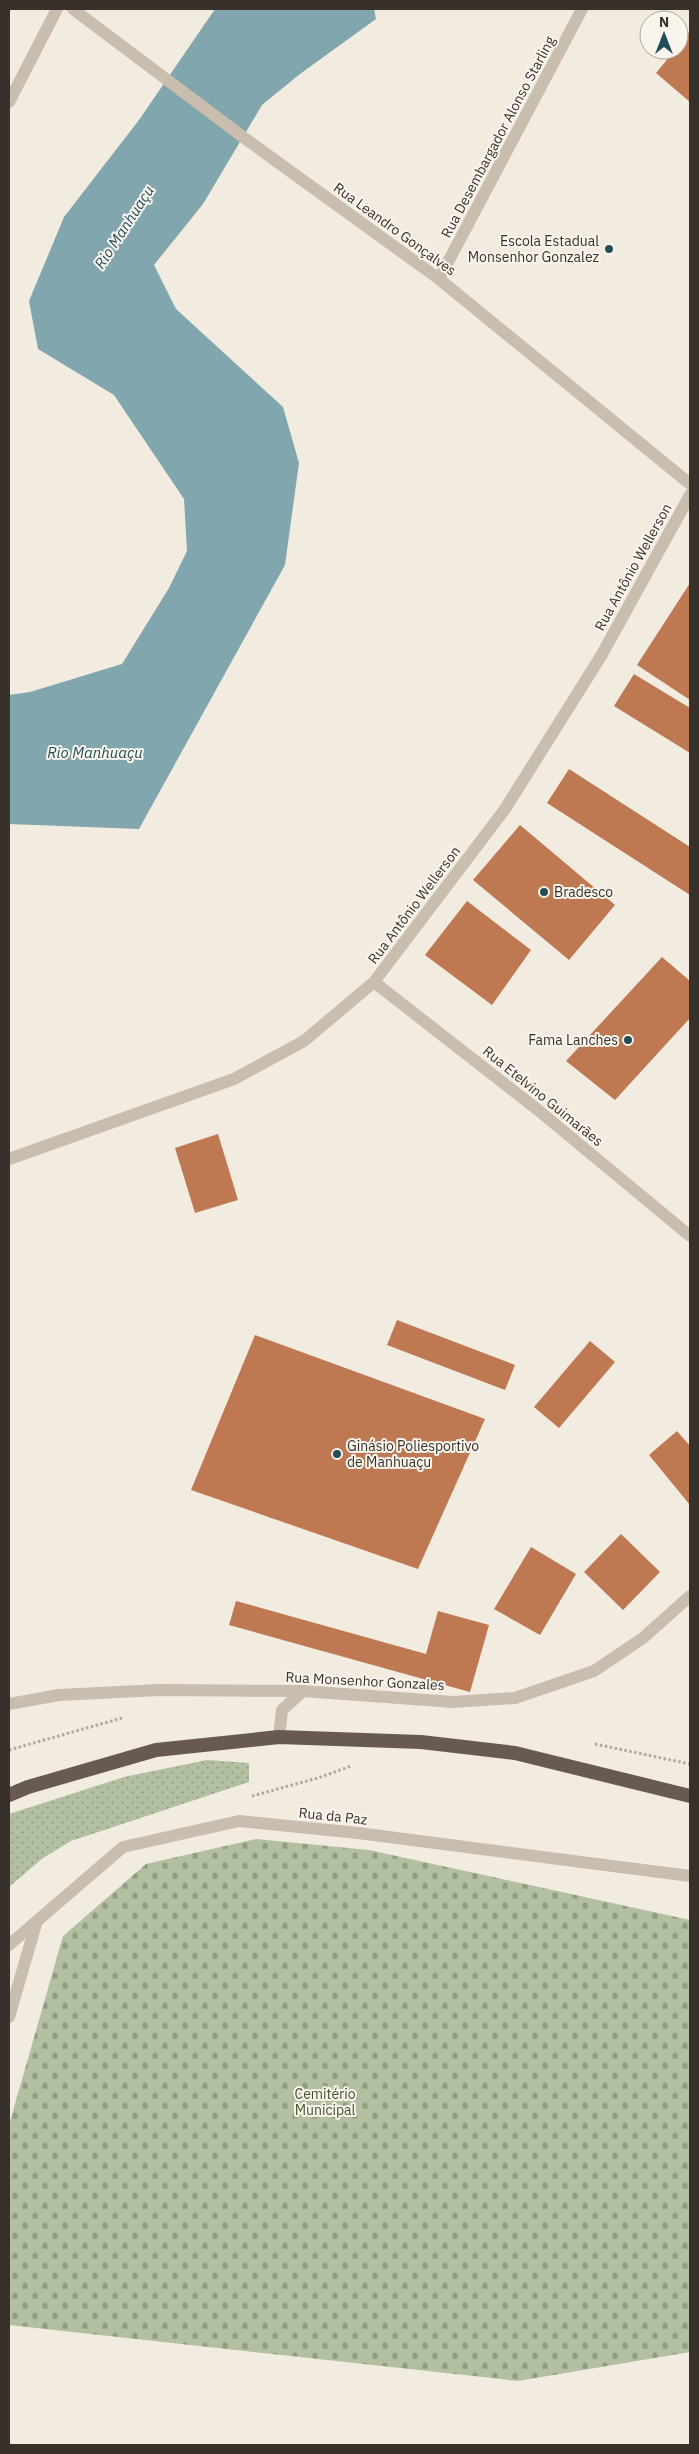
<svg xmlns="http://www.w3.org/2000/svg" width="699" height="2454" font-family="'IBM Plex Sans',sans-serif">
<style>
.grass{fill:url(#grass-dots)}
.cemetery{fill:url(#cemetery-stones)}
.water{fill:#81a6ad}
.building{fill:#be7852}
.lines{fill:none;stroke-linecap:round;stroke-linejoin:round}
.path{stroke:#b5a797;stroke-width:3;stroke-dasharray:2.5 2.5;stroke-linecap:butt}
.minor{stroke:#c9bdad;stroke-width:12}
.tertiary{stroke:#c9bdad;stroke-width:12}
.trunk{stroke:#685a50;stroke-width:14}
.poi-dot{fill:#234e57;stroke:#f9f5ed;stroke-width:2}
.labels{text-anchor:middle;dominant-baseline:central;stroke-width:4;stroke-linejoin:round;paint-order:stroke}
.street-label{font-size:14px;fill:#38302b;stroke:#f9f5ed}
.poi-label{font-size:14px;fill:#38302b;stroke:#f9f5ed;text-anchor:end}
.park-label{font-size:14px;fill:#435530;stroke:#f9f5ed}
.water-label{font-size:15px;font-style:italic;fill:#234e57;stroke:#f9f5ed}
</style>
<defs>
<pattern id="grass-dots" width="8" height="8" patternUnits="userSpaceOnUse" patternTransform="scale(1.25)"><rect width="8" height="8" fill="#b2c0a1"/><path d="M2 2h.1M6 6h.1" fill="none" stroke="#929c83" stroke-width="1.8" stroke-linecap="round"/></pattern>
<pattern id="cemetery-stones" width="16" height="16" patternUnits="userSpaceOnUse" patternTransform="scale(1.25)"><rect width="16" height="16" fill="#b2c0a1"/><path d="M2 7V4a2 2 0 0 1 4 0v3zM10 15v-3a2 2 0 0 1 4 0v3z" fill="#929c83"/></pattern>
</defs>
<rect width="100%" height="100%" fill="#f2ebe0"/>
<polygon class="grass" points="207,1760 249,1763 249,1782 71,1841 43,1858 9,1887 9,1814 124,1777"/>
<polygon class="cemetery" points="256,1839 369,1850 690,1920 690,2352 518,2381 9,2325 9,2125 63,1936 146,1864"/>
<polygon class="water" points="215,9 374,9 376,19 300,74 262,105 203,204 154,265 176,309 283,407 299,463 285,565 139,829 9,824 9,695 30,692 122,664 169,588 187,551 184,499 114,395 38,349 29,301 64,217 139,120"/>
<g class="building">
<polygon points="690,31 690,102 656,73 675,50 679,50 679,45"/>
<polygon points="690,583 690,700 637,665"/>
<polygon points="634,674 690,708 690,753 614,706"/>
<polygon points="569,769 690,847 690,895 547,803"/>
<polygon points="520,825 615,905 569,960 473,880"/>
<polygon points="467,901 531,950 492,1005 425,955"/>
<polygon points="662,957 690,981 690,1018 615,1100 566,1061"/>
<polygon points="218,1134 238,1200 195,1213 175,1148"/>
<polygon points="397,1320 515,1365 505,1390 387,1345"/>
<polygon points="255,1335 485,1419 418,1569 191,1490"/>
<polygon points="590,1341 615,1362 559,1428 534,1407"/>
<polygon points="677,1431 690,1446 690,1505 649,1455"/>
<polygon points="621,1534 660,1572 623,1610 584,1572"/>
<polygon points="531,1547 576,1574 540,1635 494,1609"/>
<polygon points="236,1601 426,1654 438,1611 489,1625 470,1692 229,1625"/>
</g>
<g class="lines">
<g class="path">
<polyline points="595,1744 690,1764"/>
<polyline points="9,1750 122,1718"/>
<polyline points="252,1796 318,1778 351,1766"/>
</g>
<g class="minor">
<polyline points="73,9 243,137 439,279 690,484"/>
<polyline points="439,279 582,9"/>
<polyline points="374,982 538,1110 690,1236"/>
<polyline points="9,1704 59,1695 159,1690 303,1691 453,1702 515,1698 594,1671 643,1638 690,1596"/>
<polyline points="279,1737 282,1710 303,1691"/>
<polyline points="9,1945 123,1847 239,1821 358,1833 690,1876"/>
<polyline points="9,2017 36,1924"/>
</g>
<g class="tertiary">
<polyline points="9,102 57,9"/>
<polyline points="9,1159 234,1079 304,1041 374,982 505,809 601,656 690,495"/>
</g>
<polyline class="trunk" points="9,1795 28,1787 156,1750 279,1737 421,1742 515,1753 690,1796"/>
</g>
<g class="poi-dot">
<circle cx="609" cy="249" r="5"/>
<circle cx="544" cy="892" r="5"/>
<circle cx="628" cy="1040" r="5"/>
<circle cx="337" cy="1454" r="5"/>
</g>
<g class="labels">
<g class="street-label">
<text transform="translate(498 137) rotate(-62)">Rua Desembargador Alonso Starling</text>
<text transform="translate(395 229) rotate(36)">Rua Leandro Gonçalves</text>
<text transform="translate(633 567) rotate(-61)">Rua Antônio Wellerson</text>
<text transform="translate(414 905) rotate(-53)">Rua Antônio Wellerson</text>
<text transform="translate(543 1096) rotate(39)">Rua Etelvino Guimarães</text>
<text transform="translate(365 1681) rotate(3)">Rua Monsenhor Gonzales</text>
<text transform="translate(333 1816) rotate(6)">Rua da Paz</text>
</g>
<g class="poi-label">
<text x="599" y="241">Escola Estadual<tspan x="599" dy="16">Monsenhor Gonzalez</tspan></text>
<text x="554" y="892" text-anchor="start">Bradesco</text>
<text x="618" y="1040">Fama Lanches</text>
<text x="347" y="1446" text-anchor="start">Ginásio Poliesportivo<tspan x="347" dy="16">de Manhuaçu</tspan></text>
</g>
<g class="park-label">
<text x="325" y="2094">Cemitério<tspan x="325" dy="16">Municipal</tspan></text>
</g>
<g class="water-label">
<text transform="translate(124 227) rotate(-57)">Rio Manhuaçu</text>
<text x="95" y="752">Rio Manhuaçu</text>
</g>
</g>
<rect width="699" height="2454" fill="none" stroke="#38302b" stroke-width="20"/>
<g transform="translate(664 35)"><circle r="24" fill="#f9f5ed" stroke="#aca69f"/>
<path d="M0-4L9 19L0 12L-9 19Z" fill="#234e57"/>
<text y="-8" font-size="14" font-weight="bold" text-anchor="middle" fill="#38302b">N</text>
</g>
</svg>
